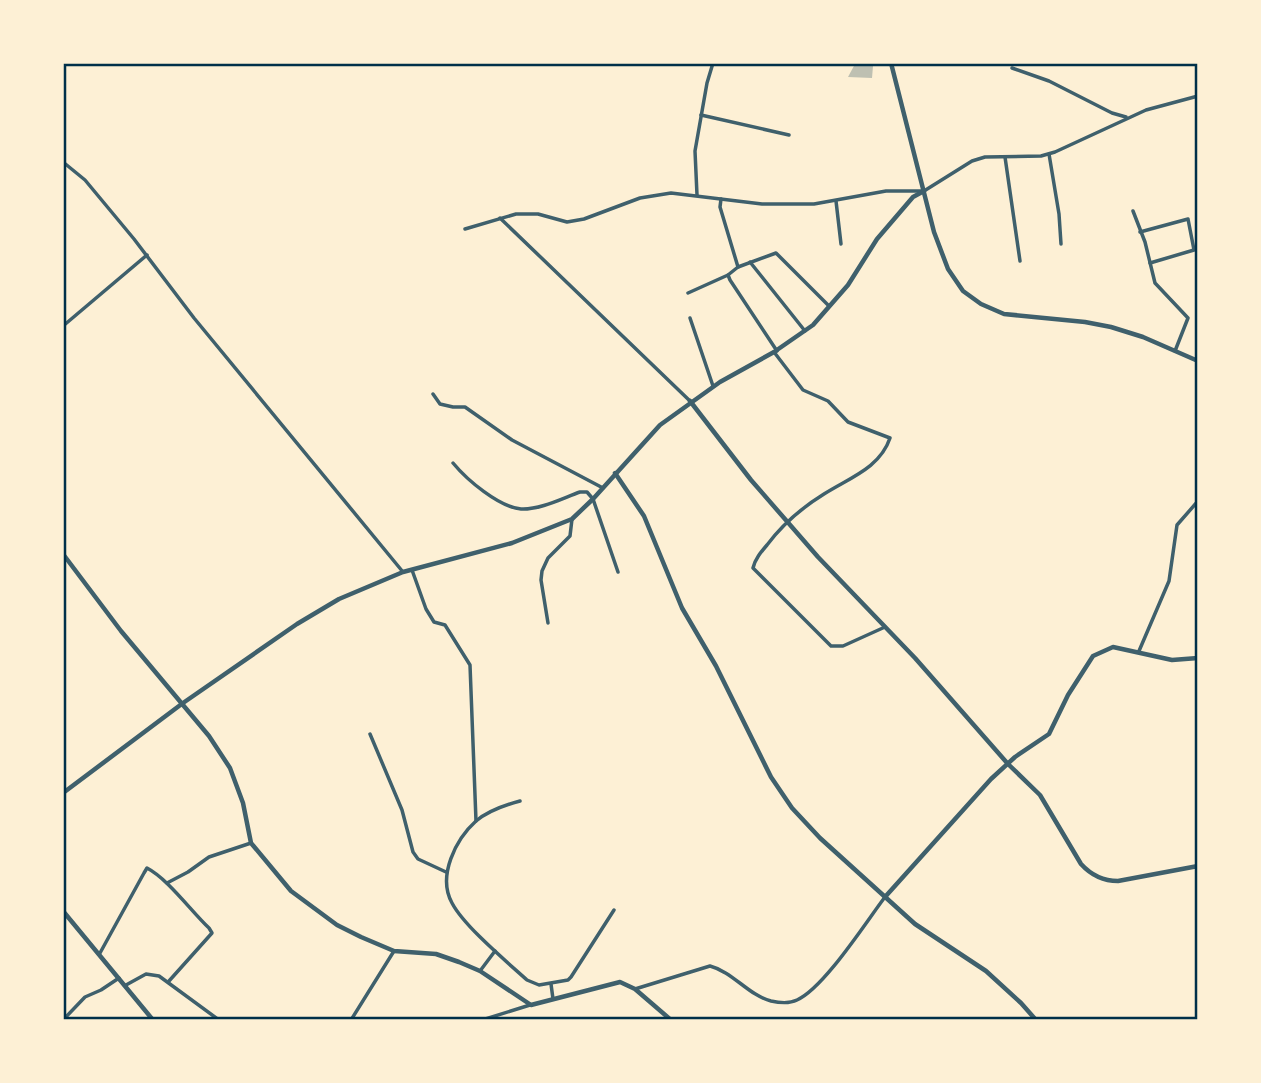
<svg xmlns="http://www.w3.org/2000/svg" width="1261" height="1083" font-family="Ubuntu,sans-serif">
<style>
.building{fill:#bec0b2}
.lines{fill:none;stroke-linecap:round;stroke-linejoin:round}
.minor{stroke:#3f606c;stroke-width:3.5}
.tertiary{stroke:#3f606c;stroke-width:4.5}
.neatline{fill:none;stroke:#003049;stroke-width:2.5}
</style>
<rect width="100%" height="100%" fill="#fdf0d5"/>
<polygon class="building" points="855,64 873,66 872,78 848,77"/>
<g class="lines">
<g class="minor">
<polyline points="1012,68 1049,81 1112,113 1126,117"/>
<polyline points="701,115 789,135"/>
<polyline points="1049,154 1059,214 1061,244"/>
<polyline points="1005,157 1020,261"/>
<polyline points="63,162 85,180 134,239 194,318 403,572"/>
<polyline points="697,195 695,151 707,83 713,63"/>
<polyline points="721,199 720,207 738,267"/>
<polyline points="836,201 841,244"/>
<polyline points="1133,211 1145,242 1155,283 1188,318 1175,351"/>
<polyline points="500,218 690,401"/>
<polyline points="465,229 516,214 538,214 567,222 584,219 640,198 671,193 762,204 814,204 886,191 924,191 972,161 985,157 1041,156 1055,152 1146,110 1198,96"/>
<polyline points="1140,232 1188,219 1194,250 1150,263"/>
<polyline points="750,262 805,331"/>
<polyline points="728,275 730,280 777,351"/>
<polyline points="688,293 728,275 738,267 776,253 829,306"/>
<polyline points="690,318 713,386"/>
<polyline points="63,326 147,255"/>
<path d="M774,352L803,390L828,401L848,422L890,438C880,468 849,478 824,494C803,507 782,525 767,545C761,552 755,559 753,568L831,646H843L885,627"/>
<polyline points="433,394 440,404 453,407 465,407 512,440 603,488"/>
<path d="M453,463C467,480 499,507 521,509C540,510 563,498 580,492H587L593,499L618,572"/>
<polyline points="412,570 426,609 434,622 445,625 470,665 476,821"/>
<polyline points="548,623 541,580 542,571 548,558 570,536 572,519"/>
<polyline points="1139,651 1169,581 1177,525 1198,501"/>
<polyline points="370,734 402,810 413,852 418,859 446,872"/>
<path d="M520,801C505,805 489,810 476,821C456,839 437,876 452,903C464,926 506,961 527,980L539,985L568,980L571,977L614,910"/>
<polyline points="167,883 188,872 209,857 251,843"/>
<path d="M100,953L144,873L147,868C168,879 191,911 209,928L212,933L169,981"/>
<polyline points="480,971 495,951"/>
<polyline points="551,984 553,999"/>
<polyline points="126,985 146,974 159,976 219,1020"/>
<path d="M635,989L710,966C733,972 748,995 771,1001C780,1003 789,1004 797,1000C824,988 866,922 885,897"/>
<polyline points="63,1020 85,997 101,990 119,978"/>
<polyline points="351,1020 394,951"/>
<polyline points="482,1020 530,1005"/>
</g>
<g class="tertiary">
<polyline points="891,63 934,232 948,269 963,291 981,304 1004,314 1085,322 1111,327 1143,337 1198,361"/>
<path d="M690,401L751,480L818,557L915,658L1008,764L1040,795L1081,864C1091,875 1103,881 1118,881L1198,866"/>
<polyline points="615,473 644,516 682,608 716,666 771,777 792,808 820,838 915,924 986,971 1021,1003 1036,1020"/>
<polyline points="63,554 121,631 209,736 230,768 243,803 251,843 291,891 337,925 361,937 394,951 436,954 459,962 480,971 531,1005 620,982 635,989 671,1020"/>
<polyline points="63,793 183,703 297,624 339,599 403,572 512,543 572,519 593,499 660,425 720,382 774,352 813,325 848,285 877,239 913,197 924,191"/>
<polyline points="885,897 991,779 1015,757 1049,734 1068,695 1093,656 1113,647 1172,660 1198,658"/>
<polyline points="63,911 153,1020"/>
</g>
</g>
<rect width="1261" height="1083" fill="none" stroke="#fdf0d5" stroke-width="130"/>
<rect x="65" y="65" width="1131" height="953" class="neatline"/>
</svg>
